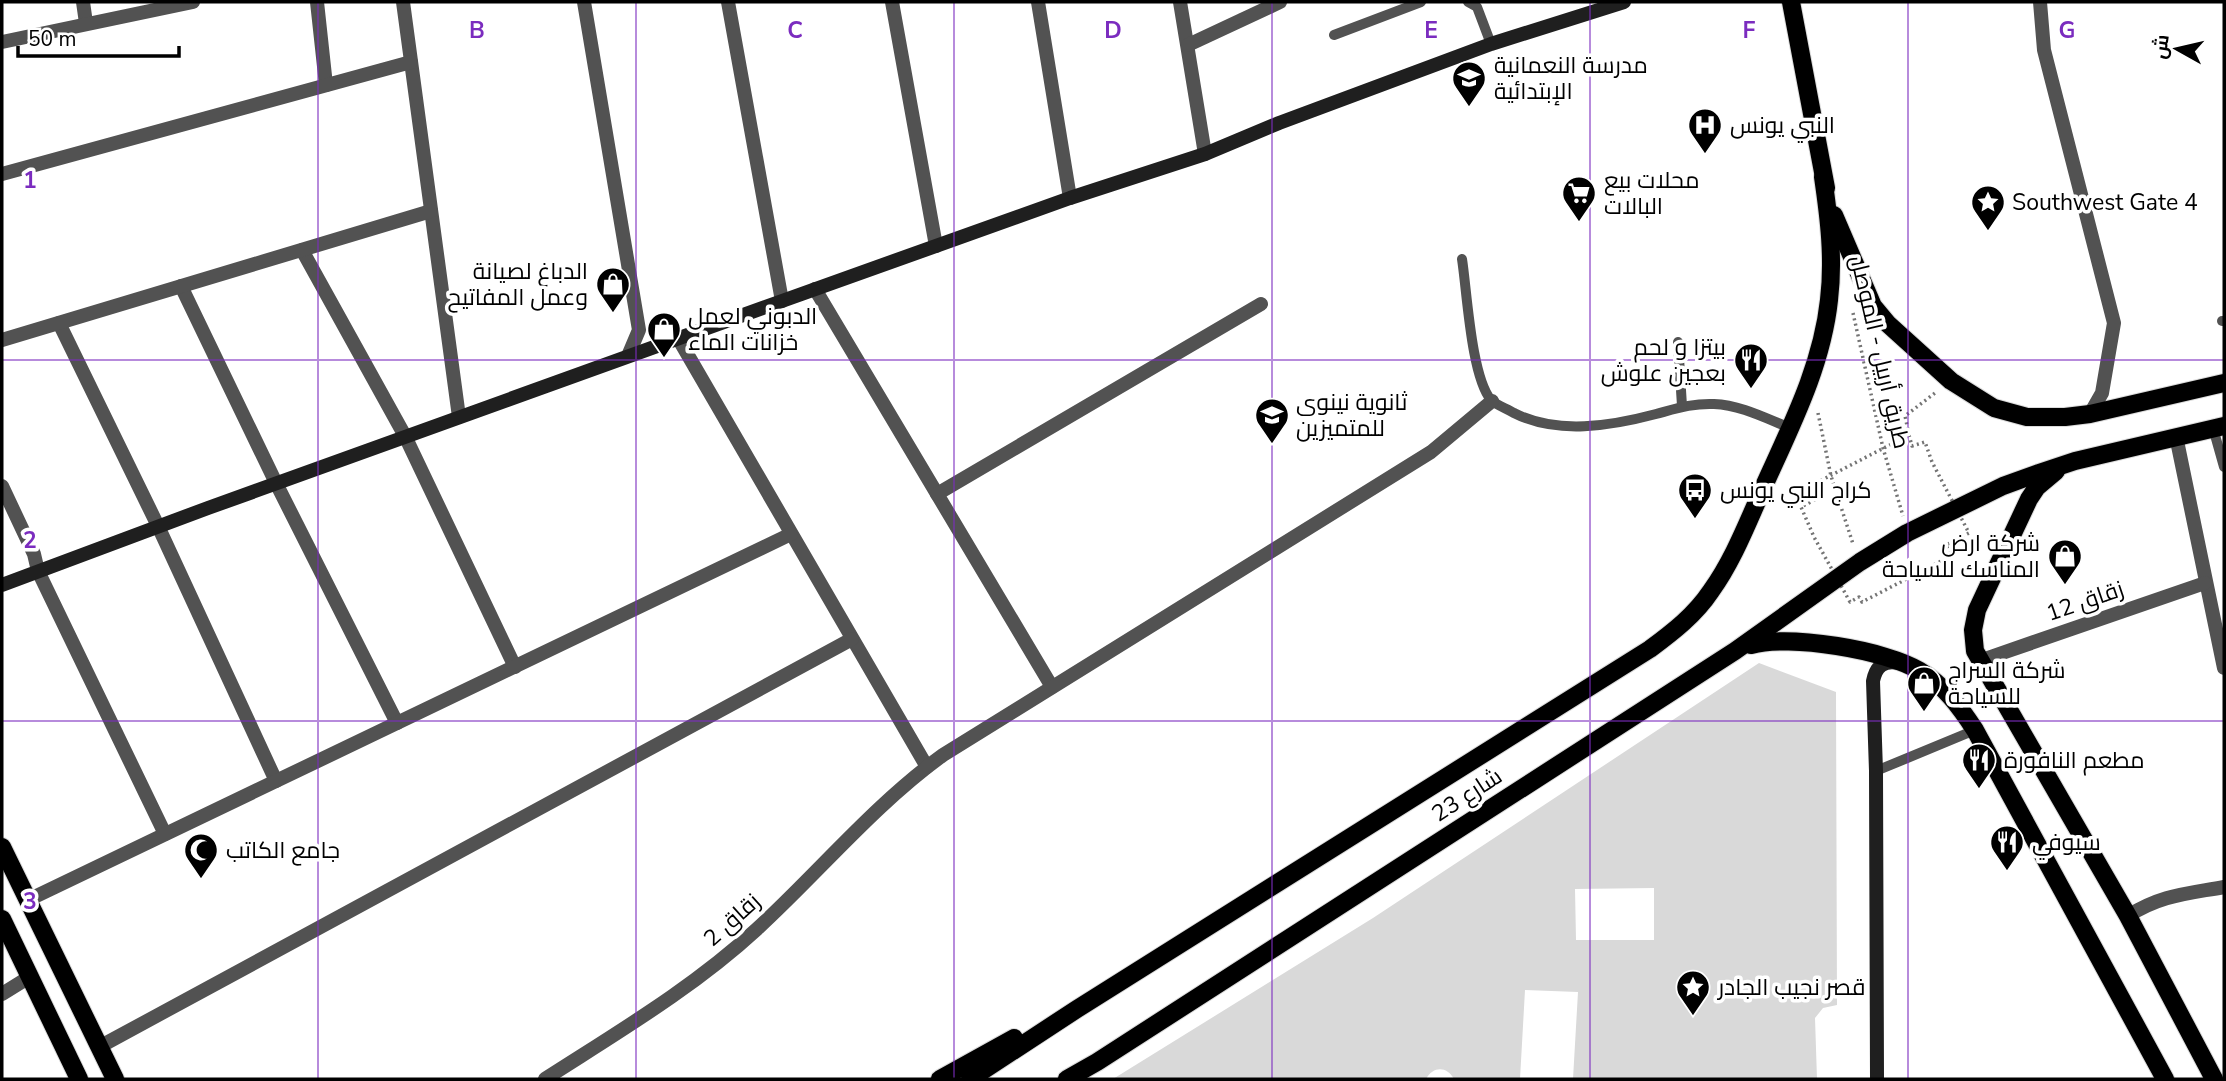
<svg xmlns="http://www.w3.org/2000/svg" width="2226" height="1081" font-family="'Nunito Sans',Cairo,sans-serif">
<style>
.green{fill:#d9d9d9;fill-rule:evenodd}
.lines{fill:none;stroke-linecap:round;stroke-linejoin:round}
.primary-casing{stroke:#dbdbdb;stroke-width:20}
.path{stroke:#747474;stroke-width:3.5;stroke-dasharray:2 3.5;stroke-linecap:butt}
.lane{stroke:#525252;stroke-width:10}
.street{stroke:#525252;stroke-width:14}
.secondary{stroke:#1f1f1f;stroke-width:14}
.primary{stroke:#000;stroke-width:18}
.grid{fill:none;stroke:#7b2cbf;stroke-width:2;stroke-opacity:0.55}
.labels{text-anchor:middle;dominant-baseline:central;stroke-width:7;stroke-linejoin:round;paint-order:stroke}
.poi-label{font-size:23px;fill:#000;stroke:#fff;text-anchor:start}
.street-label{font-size:23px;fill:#000;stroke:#fff}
.grid-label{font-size:23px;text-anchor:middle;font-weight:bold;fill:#7b2cbf;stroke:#fff;stroke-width:7;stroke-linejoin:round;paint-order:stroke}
</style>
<rect width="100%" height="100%" fill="#fff"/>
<path class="green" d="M1759,663L1836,692L1837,1005L1823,1008L1815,1018L1817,1079H1573L1578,992L1525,990L1520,1079H1454C1447,1066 1433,1066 1426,1079H1113L1373,918ZM1654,888V940H1576L1575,889Z"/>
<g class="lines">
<g class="primary-casing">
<g id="primary">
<polyline points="1791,2 1826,188"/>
<polyline points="1834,215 1873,306 1888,324 1951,381 1994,408 2027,417 2065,417 2090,414 2224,383"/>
<polyline points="2056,471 2037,487 2029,499 1977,610 1973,630 1975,651 2128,916 2214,1079"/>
<path d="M1751,645C1789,634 1886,650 1920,671C1944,685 1960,707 1975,730L2165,1079"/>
<polyline points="2,847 115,1079"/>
<polyline points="2,919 79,1079"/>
<polyline points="940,1079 1014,1038"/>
<path d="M970,1079L1077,1009L1650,649C1673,632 1695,615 1711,591C1734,559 1748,521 1764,486C1791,426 1822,366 1829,300C1834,259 1829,218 1823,177"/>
<polyline points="1067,1079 1097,1062 1735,651 1860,562 1907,533 2003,486 2039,473 2075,461 2224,426"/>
</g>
</g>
<g class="path">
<polyline points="1853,313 1883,448 1903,516"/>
<polyline points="1818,413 1831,476 1853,544"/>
<polygon points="1909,435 1912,446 1925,442 1932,462 1969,533 1946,545 1951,556 1862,602 1859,597 1850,602 1814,537 1801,507 1820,497 1816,483"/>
<polyline points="1909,435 1905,416 1935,393"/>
</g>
<g class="lane">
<polyline points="1468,2 1477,7 1491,44"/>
<polyline points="1334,35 1421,2"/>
<path d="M1462,259C1467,291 1471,376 1491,400C1496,405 1508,409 1514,413C1557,435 1611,426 1656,414C1675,409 1693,403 1714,404C1740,405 1765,418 1790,428"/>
<polyline points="2222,321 2224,321"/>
<polyline points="1678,342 1682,406"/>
<polyline points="2213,428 2224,467"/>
<polyline points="1876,771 1975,730"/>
</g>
<g class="street">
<polyline points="83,2 86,23"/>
<polyline points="317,2 326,85"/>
<polyline points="403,2 459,417"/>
<polyline points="584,2 639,330 628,356"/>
<polyline points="728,2 782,301"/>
<polyline points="892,2 936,246"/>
<polyline points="1038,2 1070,198"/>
<polyline points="1180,2 1205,154"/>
<polyline points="2040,2 2044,50 2114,323 2102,393 2090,414"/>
<polyline points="2,42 193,2"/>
<polyline points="1188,45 1280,2"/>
<polyline points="2,174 411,62"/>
<polyline points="302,250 405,436 515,667"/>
<polyline points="181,286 276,483 397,723"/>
<polyline points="815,289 1052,687"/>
<polyline points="59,323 158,526 276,781"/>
<polyline points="678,338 927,767"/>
<polyline points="2,340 431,211"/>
<polyline points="2176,436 2224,668"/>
<polyline points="2,486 34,554 38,571 165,834"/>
<polyline points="937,494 1261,304"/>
<polyline points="1979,661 2205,583"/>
<polyline points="28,900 791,534"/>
<path d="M2128,916C2161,895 2186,894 2224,887"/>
<polyline points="2,994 31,976"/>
<polyline points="99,1047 852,639"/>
<path d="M545,1079C618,1032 693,988 757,929C819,872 874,805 943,755L1431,452L1492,401"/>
</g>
<g class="secondary">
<polyline points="2,585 208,508 782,301 1070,198 1205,154 1279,123 1491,44 1624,2"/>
<path d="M1877,1079L1876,771L1873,681C1876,666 1884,660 1899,663"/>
</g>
<use href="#primary" class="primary"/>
</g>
<path class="grid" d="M318,2V1079M636,2V1079M954,2V1079M1272,2V1079M1590,2V1079M1908,2V1079M2,360H2224M2,721H2224"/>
<defs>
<g id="school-pin" transform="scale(1.75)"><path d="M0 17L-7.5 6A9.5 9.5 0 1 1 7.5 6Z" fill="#000" stroke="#fff"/><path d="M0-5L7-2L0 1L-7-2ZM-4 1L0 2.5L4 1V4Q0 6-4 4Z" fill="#fff"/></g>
<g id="hospital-pin" transform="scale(1.75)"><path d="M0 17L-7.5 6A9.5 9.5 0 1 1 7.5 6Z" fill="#000" stroke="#fff"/><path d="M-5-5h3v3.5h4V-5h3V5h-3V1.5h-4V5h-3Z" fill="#fff"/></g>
<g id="supermarket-pin" transform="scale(1.75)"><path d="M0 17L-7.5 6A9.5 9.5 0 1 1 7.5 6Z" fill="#000" stroke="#fff"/><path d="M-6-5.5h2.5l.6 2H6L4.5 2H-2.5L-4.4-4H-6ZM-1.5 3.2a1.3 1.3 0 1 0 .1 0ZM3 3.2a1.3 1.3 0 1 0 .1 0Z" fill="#fff"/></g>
<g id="sight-pin" transform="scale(1.75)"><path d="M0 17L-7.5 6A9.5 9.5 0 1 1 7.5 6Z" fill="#000" stroke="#fff"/><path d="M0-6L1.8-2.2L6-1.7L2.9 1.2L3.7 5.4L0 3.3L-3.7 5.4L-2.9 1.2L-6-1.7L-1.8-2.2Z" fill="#fff"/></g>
<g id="shop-pin" transform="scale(1.75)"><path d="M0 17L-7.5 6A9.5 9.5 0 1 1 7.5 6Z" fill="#000" stroke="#fff"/><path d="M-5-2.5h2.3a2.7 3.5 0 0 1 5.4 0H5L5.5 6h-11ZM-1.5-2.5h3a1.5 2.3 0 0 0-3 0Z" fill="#fff"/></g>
<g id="restaurant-pin" transform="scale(1.75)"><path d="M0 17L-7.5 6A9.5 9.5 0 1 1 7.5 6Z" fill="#000" stroke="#fff"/><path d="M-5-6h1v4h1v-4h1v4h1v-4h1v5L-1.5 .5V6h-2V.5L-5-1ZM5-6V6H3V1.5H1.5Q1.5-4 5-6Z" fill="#fff"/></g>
<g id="bus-pin" transform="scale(1.75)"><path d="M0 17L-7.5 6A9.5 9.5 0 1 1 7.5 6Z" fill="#000" stroke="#fff"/><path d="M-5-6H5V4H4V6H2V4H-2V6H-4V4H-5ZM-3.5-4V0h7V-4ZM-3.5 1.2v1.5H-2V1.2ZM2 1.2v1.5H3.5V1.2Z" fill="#fff"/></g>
<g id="mosque-pin" transform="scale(1.75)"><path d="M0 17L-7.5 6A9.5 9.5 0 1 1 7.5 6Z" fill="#000" stroke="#fff"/><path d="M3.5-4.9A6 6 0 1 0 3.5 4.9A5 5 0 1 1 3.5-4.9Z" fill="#fff"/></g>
</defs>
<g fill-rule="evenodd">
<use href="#school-pin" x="1469" y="78"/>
<use href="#hospital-pin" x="1705" y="125"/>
<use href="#supermarket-pin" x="1579" y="193"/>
<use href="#sight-pin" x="1988" y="202"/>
<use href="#shop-pin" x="613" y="284"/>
<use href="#shop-pin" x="664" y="329"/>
<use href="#restaurant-pin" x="1751" y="360"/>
<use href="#school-pin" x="1272" y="415"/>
<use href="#bus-pin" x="1695" y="490"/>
<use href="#shop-pin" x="2065" y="556"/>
<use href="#shop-pin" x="1924" y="683"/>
<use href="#restaurant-pin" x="1979" y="760"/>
<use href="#restaurant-pin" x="2007" y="842"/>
<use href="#mosque-pin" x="201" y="850"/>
<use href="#sight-pin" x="1693" y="987"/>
</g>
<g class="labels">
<g class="poi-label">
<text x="1494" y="65">مدرسة النعمانية<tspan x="1494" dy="26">الإبتدائية</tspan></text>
<text x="1730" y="125">النبي يونس</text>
<text x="1604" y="180">محلات بيع<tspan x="1604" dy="26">البالات</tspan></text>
<text x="2012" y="202">Southwest Gate 4</text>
<text x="588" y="271" text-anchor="end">الدباغ لصيانة<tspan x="588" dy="26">وعمل المفاتيح</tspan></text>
<text x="688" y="316">الدبوني لعمل<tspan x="688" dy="26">خزانات الماء</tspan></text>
<text x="1726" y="347" text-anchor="end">بيتزا و لحم<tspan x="1726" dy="26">بعجين علوش</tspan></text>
<text x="1296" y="402">ثانوية نينوى<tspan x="1296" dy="26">للمتميزين</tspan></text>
<text x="1720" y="490">كراج النبي يونس</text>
<text x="2040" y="543" text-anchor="end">شركة ارض<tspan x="2040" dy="26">المناسك للسياحة</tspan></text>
<text x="1948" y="670">شركة السراج<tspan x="1948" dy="26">للسياحة</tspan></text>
<text x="2004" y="760">مطعم النافورة</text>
<text x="2032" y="842">سيوفي</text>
<text x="226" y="850">جامع الكاتب</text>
<text x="1718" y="987">قصر نجيب الجادر</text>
</g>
<g class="street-label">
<text transform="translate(1880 352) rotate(77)">طريق أربيل - الموصل</text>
<text transform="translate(2085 601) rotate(-19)">زقاق 12</text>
<text transform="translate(1467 795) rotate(-33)">شارع 23</text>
<text transform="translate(732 920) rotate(-42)">زقاق 2</text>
</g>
</g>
<g class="grid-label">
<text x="477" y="38">B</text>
<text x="795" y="38">C</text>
<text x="1113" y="38">D</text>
<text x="1431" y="38">E</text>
<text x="1749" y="38">F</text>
<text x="2067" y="38">G</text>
<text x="30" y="188">1</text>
<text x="30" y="548">2</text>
<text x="30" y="909">3</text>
</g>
<rect width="2226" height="1081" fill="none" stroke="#000000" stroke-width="7"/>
<g transform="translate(2177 49) rotate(278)" stroke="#ffffff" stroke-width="5" paint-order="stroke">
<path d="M0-5L12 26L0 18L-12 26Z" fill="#000000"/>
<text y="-10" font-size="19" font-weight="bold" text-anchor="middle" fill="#000000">ش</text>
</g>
<path d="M18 46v10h161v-10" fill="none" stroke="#000000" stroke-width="3.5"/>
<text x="28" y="46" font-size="21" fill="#000000" stroke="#ffffff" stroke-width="5" paint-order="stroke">50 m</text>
</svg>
